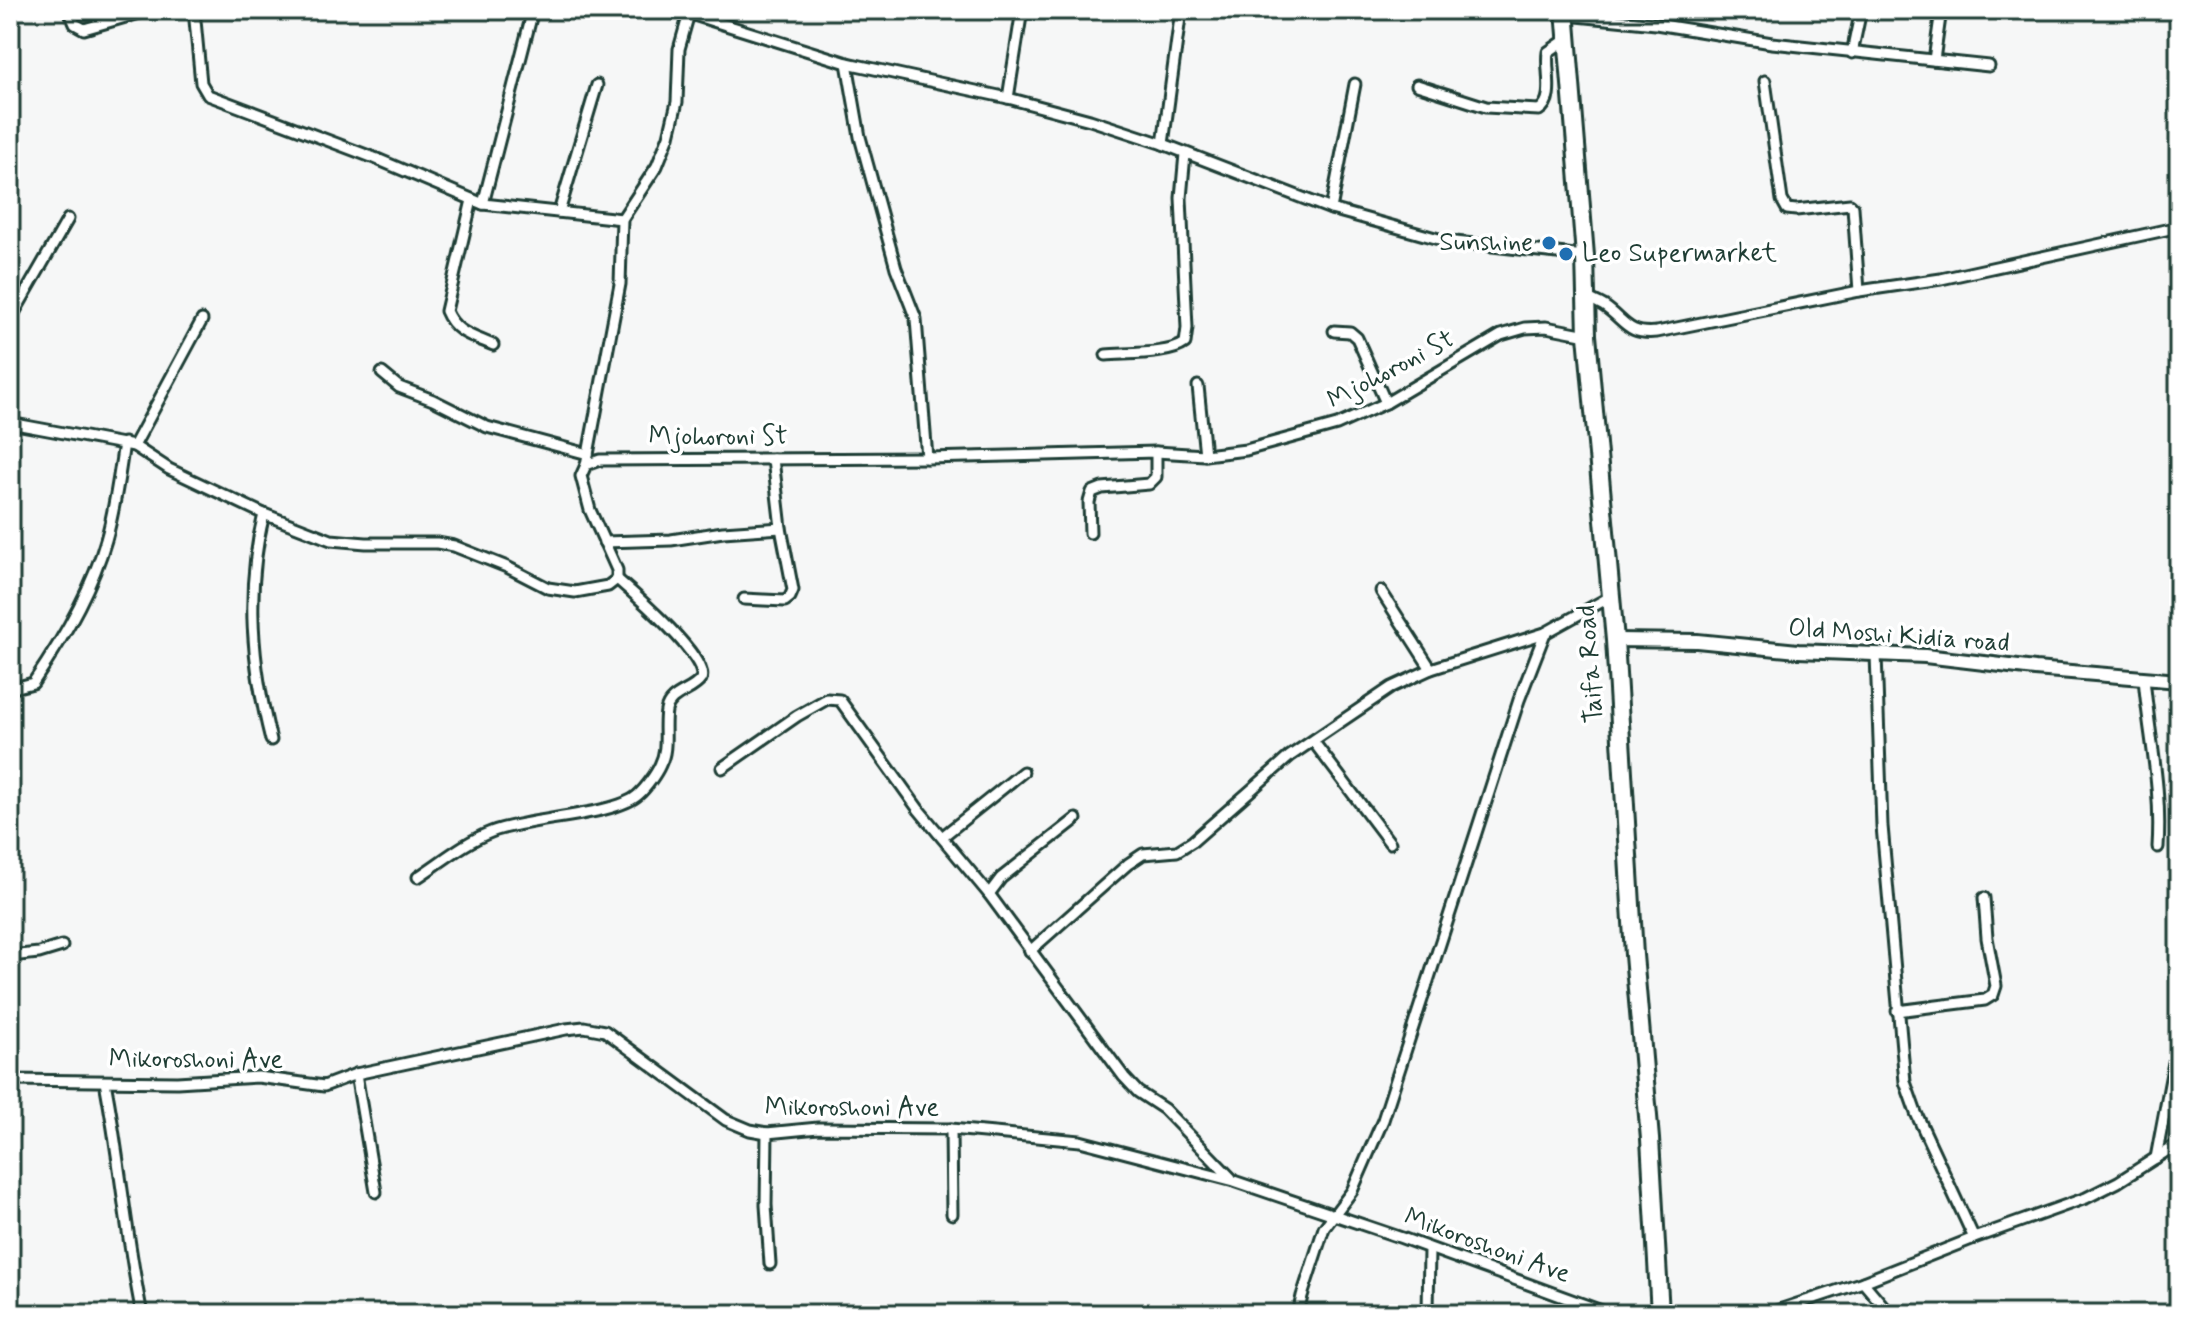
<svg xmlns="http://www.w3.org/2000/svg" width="2189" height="1324" font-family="Mynerve,sans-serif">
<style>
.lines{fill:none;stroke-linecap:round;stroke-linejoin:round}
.street-casing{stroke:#1f3d34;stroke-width:15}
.secondary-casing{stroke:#1f3d34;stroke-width:18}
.highway-casing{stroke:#1f3d34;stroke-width:22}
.street{stroke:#fff;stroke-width:9}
.secondary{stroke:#fff;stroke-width:12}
.highway{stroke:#fff;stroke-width:16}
.poi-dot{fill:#1f6fb2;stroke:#fff;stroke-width:3}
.labels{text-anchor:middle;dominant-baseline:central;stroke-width:7;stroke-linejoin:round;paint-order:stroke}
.poi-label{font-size:26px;fill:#1f3d34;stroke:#fff;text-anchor:end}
.street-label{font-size:26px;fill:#1f3d34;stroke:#fff}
</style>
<rect width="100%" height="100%" fill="#f6f7f7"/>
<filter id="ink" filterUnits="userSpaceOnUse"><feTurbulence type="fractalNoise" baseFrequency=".0125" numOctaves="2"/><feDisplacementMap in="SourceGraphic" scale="16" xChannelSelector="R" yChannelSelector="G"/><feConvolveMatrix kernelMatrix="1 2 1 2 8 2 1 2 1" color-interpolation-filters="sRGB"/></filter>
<g filter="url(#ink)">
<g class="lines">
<g class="street-casing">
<g id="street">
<polyline points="69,10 75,24 84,29 150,10"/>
<polyline points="194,10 201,83 208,95 377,159 483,204 622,219"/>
<polyline points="678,10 847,63 1008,98 1090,120 1163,144 1331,209 1446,241 1585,256"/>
<polyline points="1577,16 1656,24 1772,43 1989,66"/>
<polyline points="1852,53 1861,10"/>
<polyline points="1934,60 1941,10"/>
<polyline points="847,63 860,137 896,268 916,319 927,458"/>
<polyline points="1765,81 1782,200 1787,209 1796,210 1850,204 1853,207 1859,291"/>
<path d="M1417,85L1486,107L1539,110C1556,100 1545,69 1548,52L1567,39"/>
<polyline points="1008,98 1022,10"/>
<polyline points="1163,144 1181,10"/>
<path d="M472,200L446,311C455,333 473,336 493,345"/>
<polyline points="483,204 533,10"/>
<polyline points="1331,209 1355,84"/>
<polyline points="559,212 597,85"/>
<path d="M1586,297C1592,300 1599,303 1604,306C1626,321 1627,335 1657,332L1859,291L1941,279L2179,227"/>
<polyline points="10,320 68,219"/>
<polyline points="1334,331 1350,332 1357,338 1386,403"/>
<path d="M1106,355C1126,353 1169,355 1185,343L1187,328L1181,198L1185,154"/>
<polyline points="382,373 399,387 433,400 487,427 588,454"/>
<polyline points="1198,386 1205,455"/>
<polyline points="10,423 134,446 169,469 264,514 331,540 366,543 437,543 454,546 507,567 548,588 575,592 608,586 617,579 617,570 590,510 581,476 586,465 600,460 927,458 1156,452 1205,455 1246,450 1337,425 1386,403 1501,335 1525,328 1546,327 1587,335"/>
<polyline points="134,446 202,320"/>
<polyline points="586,465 620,284 622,219 657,166 669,136 677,102 679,49 690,10"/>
<path d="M264,514C245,590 252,665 271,740"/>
<polyline points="1090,533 1089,502 1092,492 1102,488 1149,484 1156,477 1156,452"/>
<polyline points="604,542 671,540 723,532 781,528"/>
<polyline points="1381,591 1431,669"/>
<polyline points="744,599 785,601 790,597 793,590 781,528 773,459"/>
<polyline points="1876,654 1882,826 1905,1082 1916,1113 1974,1238"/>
<path d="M2144,678C2149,737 2162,786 2158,847"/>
<path d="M10,689L33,683C61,642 92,589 106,540C115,509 119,476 124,443"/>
<polyline points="1313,741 1390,843"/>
<polyline points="722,768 797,716 827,699 840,700 919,810 989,894 1124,1077 1138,1092 1164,1109 1231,1178"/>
<polyline points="942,837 1023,772"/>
<path d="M418,877C441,862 465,842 491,832C526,818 615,816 638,795C646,788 656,774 660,765C669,748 663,729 666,711C669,693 693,692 701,679C711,660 632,592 617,579"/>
<polyline points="989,894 1001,878 1076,819"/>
<polyline points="1030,951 1128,864 1143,854 1177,851 1193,841 1290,756 1392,687 1431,669 1545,633 1610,597"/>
<polyline points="10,956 39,953 62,946"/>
<polyline points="1897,1011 1985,1000 1993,995 1996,986 1987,938 1984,898"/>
<polyline points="356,1074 376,1192"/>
<polyline points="10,1080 177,1082 258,1077 324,1086 356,1074 566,1029 584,1027 605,1031 726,1120 750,1130 767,1133 818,1128 951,1129 1080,1141 1234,1181 1402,1238 1610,1314"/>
<path d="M105,1082C120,1159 126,1237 142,1314"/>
<polyline points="951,1129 952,1214"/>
<polyline points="767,1133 766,1205 770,1264"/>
<polyline points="2156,1158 2179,1036"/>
<polyline points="1863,1282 1890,1314"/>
<polyline points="1298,1314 1302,1296 1324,1228 1352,1191 1383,1120 1519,700 1545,633"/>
<polyline points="1428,1314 1429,1249"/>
<polyline points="1767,1314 1863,1282 1974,1238 2086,1198 2118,1182 2179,1143"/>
</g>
</g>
<g class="secondary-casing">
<polyline id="secondary" points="1615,640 1697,641 1798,651 1925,656 2035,669 2179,681"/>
</g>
<g class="highway-casing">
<polyline id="highway" points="1565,10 1585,256 1587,335 1615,640 1634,955 1650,1139 1660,1314"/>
</g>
<use href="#street" class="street"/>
<use href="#secondary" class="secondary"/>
<use href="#highway" class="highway"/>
</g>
</g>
<g class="poi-dot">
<circle cx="1549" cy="243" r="8"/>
<circle cx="1566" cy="254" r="8"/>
</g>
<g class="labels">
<g class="poi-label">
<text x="1533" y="243">Sunshine</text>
<text x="1582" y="254" text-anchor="start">Leo Supermarket</text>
</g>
<g class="street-label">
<text transform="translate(1391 370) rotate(-28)">Mjohoroni St</text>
<text x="718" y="437">Mjohoroni St</text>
<text transform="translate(1899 636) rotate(4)">Old Moshi Kidia road</text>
<text transform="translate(1591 664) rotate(-94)">Taifa Road</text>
<text x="196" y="1060">Mikoroshoni Ave</text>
<text x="852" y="1108">Mikoroshoni Ave</text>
<text transform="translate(1487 1246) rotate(20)">Mikoroshoni Ave</text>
</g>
</g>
<rect width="2189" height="1324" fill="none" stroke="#fff" stroke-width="40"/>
<rect x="20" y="20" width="2149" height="1284" fill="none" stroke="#1f3d34" stroke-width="3" filter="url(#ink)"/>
</svg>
